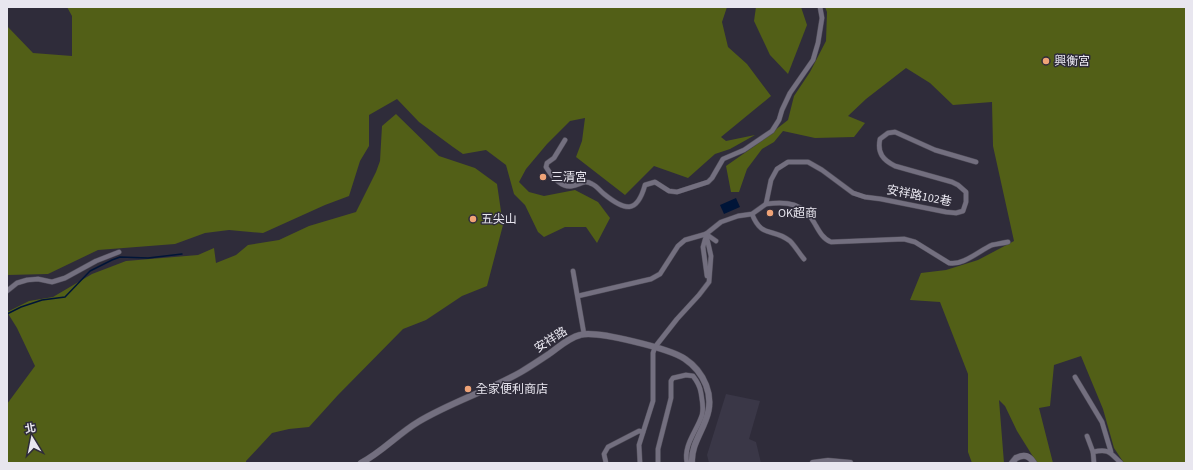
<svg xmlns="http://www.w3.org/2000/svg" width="1193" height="470" font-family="'Source Sans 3','Noto Sans TC',sans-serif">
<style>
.industrial{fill:#3a3747}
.forest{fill:#525f17}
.water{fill:#001538}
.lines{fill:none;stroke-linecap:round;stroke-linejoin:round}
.stream{stroke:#001538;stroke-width:1.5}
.minor-casing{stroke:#4e4b57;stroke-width:5.5}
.tertiary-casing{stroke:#4e4b57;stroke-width:7}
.minor{stroke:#736f7f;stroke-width:4.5}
.tertiary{stroke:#736f7f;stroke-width:6}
.poi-dot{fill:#efa377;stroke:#2f2c3a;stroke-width:1.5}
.labels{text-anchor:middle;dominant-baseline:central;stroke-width:3;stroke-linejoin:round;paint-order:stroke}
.poi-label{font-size:12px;fill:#e8e6ef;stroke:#2f2c3a;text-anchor:start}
.street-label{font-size:12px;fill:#e8e6ef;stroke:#2f2c3a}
</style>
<rect width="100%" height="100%" fill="#2f2c3a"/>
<polygon class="industrial" points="726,394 760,401 749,439 756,442 761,463 709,463 707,455"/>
<g class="forest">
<polygon points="67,7 727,7 722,22 728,47 747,64 771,96 721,137 726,141 755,135 730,149 715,154 688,178 654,166 625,195 576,157 582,141 585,118 570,121 547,144 526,169 519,182 529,192 544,196 575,190 598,202 610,218 597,243 586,227 565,227 544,237 538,232 525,205 514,194 506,165 486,150 463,154 453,147 419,122 397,99 369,115 369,146 360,161 349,196 325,205 263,233 229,230 205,233 175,244 98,250 48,274 7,275 7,26 33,53 72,56 72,16"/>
<polygon points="756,7 801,7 807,25 788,74 770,55 754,21"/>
<polygon points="825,7 1186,7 1186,463 1124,463 1114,448 1103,409 1081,356 1054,365 1050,406 1039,408 1053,463 1037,463 1017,431 1005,406 999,400 1004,463 972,463 968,452 968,374 940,302 910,300 921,273 946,270 978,260 1014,241 993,146 992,102 953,105 930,83 906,68 866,99 848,116 865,123 854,137 815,138 783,131 774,142 762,149 747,169 739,192 731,192 726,166 756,145 788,120 794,96 810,72 826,41 827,12"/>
<polygon points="396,114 439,156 475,168 497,184 503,225 487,286 462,296 426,320 403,329 338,395 309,427 289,429 272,433 246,461 246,463 7,463 7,404 35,366 17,328 7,312 29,301 53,297 92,274 126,261 198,255 214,248 216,263 236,255 248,245 279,240 309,226 356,212 376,172 380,161 382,126"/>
</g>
<polygon class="water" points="736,198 740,207 724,214 720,205"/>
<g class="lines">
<polyline class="stream" points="7,314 21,307 42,300 65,297 90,271 112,260 120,257 148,258 182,254"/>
<g class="minor-casing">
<g id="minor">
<path d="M565,140L554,158L547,163L546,167C551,175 561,188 572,186C580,185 584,179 592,184C597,186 600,191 604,194C625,211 637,214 645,185L655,182L669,191L677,192L708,182L712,178L723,159L744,150L772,131L779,120L782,110L790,93L813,60L818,43L822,18L820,7"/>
<path d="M766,204C787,201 804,203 815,224C819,231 823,239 831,242L904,239L915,242L949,263C963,266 980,250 992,245C997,244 1003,243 1008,242"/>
<path d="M752,214C762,239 772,227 790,241C795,246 799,253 804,259"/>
<path d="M706,234L721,222L738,216L752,214L766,204L771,180L777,169L788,162H808L822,170L853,193L865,197L881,199L946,212L956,213L963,211L966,202V192L958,185L952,182L895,166C883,160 877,153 880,139L888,133L895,132L935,150L976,162"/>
<polyline points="706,234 716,241"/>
<polyline points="706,236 703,247 707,276"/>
<polyline points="573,271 584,334"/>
<polyline points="7,291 17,283 27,280 38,279 52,282 65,278 96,261 119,252"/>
<polyline points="578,296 651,279 660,274 678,246 685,240 706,234"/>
<polyline points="1075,377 1102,422 1111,452"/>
<polyline points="1087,436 1093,452"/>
<polyline points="606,463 604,454 608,447 639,431 643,432"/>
<polyline points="640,463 639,445 653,401 653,353 655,347 677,319 699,295 709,282 711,256 706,234"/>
<path d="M658,463V449L671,398V381L673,378L686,375L693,376C697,381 700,386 701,393C702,400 704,408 702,415C697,431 683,445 687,463"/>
<path d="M1094,463L1093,452C1109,448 1110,453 1121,463"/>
</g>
</g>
<g class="tertiary-casing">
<g id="tertiary">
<path d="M361,463C382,452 398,434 418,422C451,402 488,391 521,372C531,366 540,360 549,354C559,347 568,338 580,335C596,330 671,349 685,359C694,365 702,375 706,385C719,418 690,436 692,463"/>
<polyline points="813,463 828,461 850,463"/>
<path d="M1012,463L1016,458C1024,454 1029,455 1034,463"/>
</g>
</g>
<use href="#minor" class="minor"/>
<use href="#tertiary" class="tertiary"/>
</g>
<g class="poi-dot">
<circle cx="1046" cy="61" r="4"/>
<circle cx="543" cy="177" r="4"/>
<circle cx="770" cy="213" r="4"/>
<circle cx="473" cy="219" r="4"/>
<circle cx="468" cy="389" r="4"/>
</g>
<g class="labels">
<g class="poi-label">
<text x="1054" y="61">興衡宮</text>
<text x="551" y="177">三清宮</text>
<text x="778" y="213">OK超商</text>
<text x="481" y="219">五尖山</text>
<text x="476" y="389">全家便利商店</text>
</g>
<g class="street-label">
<text transform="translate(919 196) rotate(11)">安祥路102巷</text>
<text transform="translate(551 340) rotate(-33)">安祥路</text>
</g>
</g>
<rect width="1193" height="470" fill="none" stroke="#e8e6ef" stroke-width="16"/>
<g transform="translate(32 438) rotate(350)" stroke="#2f2c3a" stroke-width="3" paint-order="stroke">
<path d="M0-3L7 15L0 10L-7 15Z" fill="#e8e6ef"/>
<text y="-6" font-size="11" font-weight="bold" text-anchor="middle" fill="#e8e6ef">北</text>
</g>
</svg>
